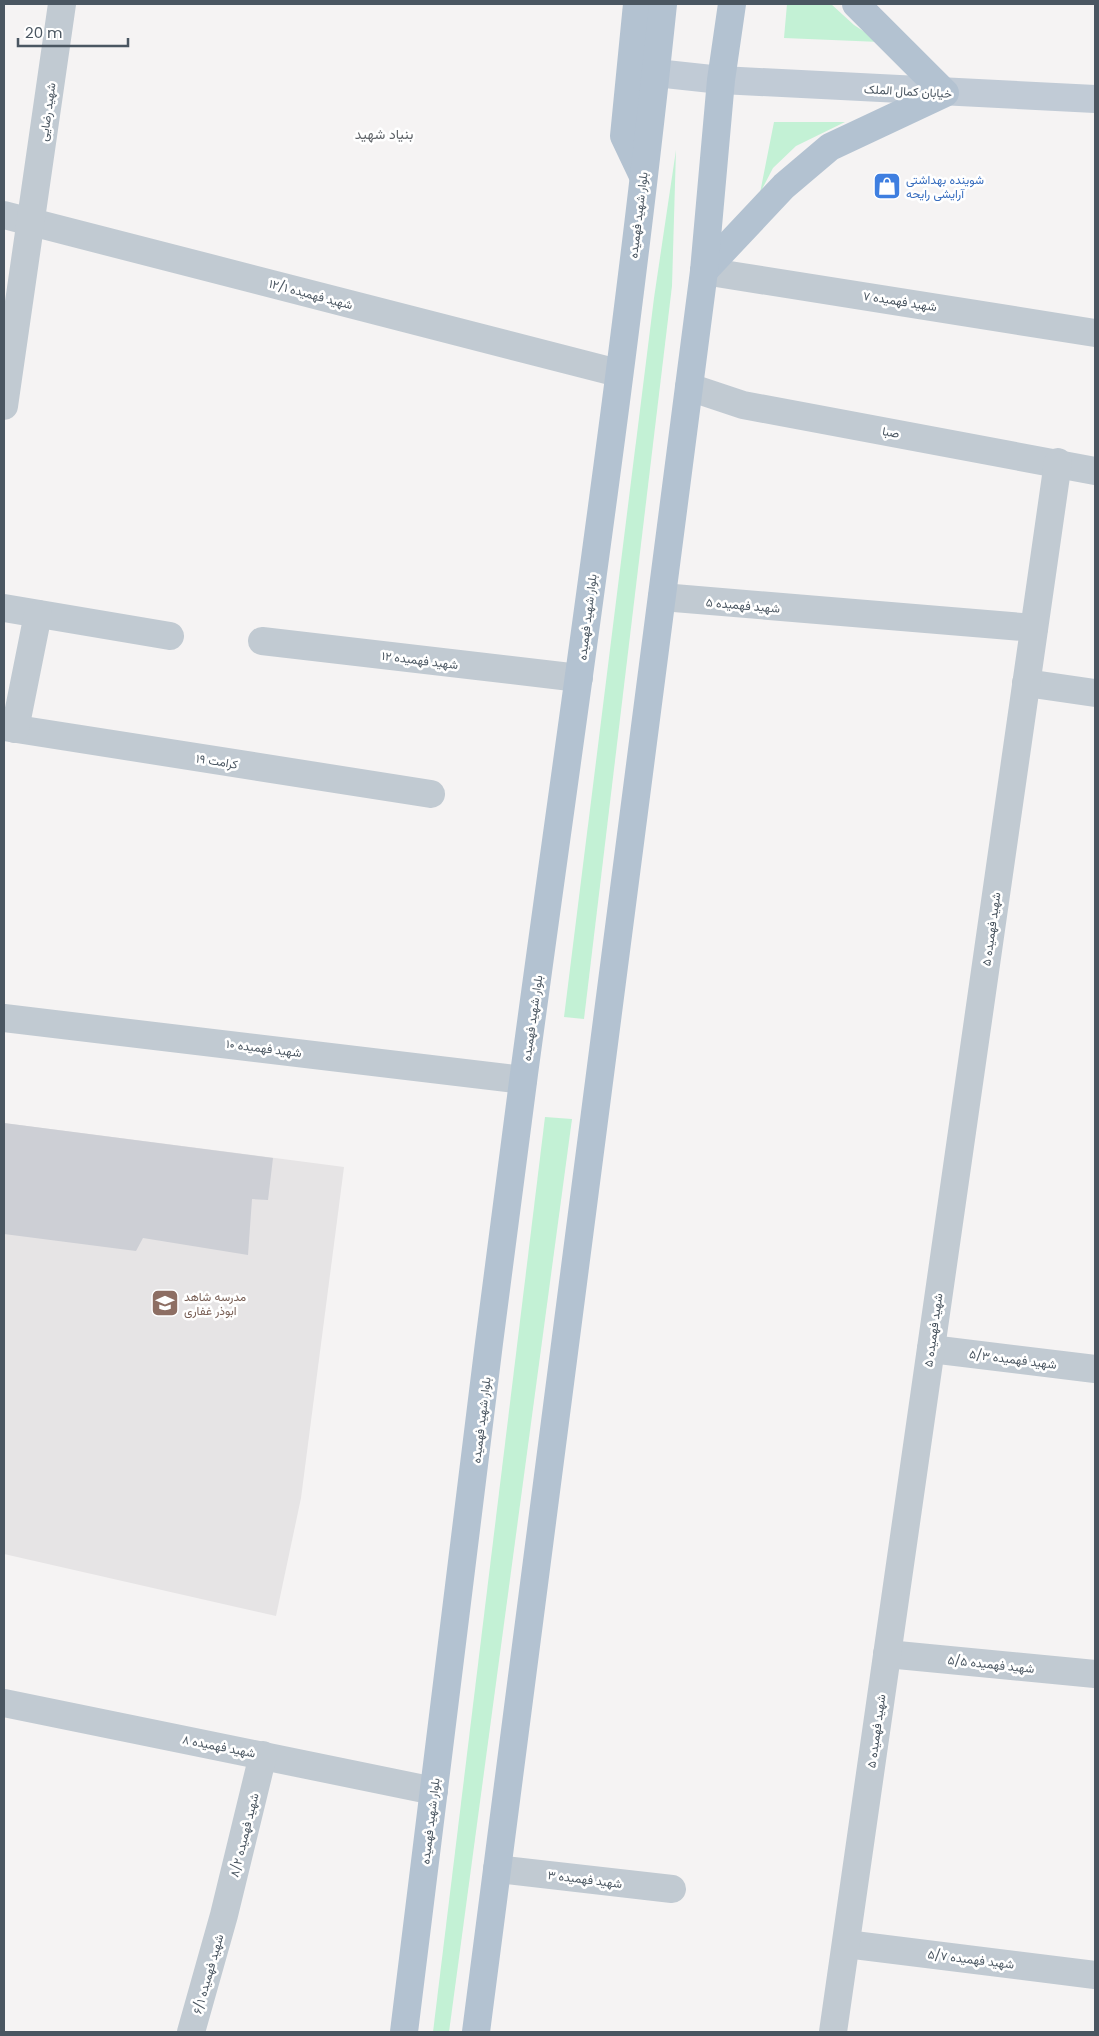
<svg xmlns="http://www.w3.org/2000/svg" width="1099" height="2036" font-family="Poppins,Vazirmatn,sans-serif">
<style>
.education{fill:#e6e4e5}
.grass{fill:#c3f1d5}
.building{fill:#cdcfd5}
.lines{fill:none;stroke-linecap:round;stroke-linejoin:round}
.minor{stroke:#c1cad2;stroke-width:28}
.secondary{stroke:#c1cbd6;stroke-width:28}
.primary{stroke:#b3c2d1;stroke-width:28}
.labels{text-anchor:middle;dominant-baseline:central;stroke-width:5;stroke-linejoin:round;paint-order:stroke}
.street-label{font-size:12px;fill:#4a5661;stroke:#fff}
.shop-label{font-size:12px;fill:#366cbe;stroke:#fff;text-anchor:start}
.education-label{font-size:12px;fill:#785e54;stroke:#fff;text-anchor:start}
.neighbourhood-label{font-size:14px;fill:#5f6368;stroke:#fff}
</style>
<rect width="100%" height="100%" fill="#f5f3f3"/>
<polygon class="education" points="4,1123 344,1167 301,1498 276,1616 4,1554"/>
<g class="grass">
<polygon points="787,4 831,4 854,25 880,42 784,38"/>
<polygon points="774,122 845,122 796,146 773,168 760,193"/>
<polygon points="676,150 672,286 584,1019 564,1017 654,298"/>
<polygon points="545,1117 572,1119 449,2032 433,2032"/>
</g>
<polygon class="building" points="4,1123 273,1158 268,1200 252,1199 248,1255 143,1238 136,1251 4,1234"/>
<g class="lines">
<g class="minor">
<polyline points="4,215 618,373"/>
<polyline points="704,271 1095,333"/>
<polyline points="689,387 743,405 1095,471"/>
<polyline points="4,406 62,4"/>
<polyline points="662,597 1034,628"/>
<polyline points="4,608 170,636"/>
<polyline points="262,641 579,678"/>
<polyline points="1026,683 1095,693"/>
<polyline points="4,727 431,794"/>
<polyline points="15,729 38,614"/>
<polyline points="4,1018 523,1080"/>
<polyline points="931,1349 1095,1369"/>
<polyline points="887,1654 1095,1674"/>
<polyline points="4,1703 434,1791"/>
<polyline points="497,1869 672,1889"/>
<polyline points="846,1944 1095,1975"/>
<polyline points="191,2032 224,1915 263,1755"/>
<polyline points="833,2032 1058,462"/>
</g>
<polyline class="secondary" points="656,73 721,80 1095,99"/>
<g class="primary">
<polyline points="637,4 624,136 643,176"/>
<polyline points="704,271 784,186 830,147 945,93 856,4"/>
<path d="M404,2032C444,1713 481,1393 524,1074C572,718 626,361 663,4"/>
<polyline points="476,2032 704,271 721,80 732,4"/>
</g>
</g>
<defs>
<g id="shop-square" transform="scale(1.4375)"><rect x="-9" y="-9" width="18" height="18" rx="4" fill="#3f7fe0" stroke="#fff"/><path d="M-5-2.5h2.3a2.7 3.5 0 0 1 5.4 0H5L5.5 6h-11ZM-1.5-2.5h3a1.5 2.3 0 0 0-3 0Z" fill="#fff"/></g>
<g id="school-square" transform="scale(1.4375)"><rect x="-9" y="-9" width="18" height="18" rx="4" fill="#8d6e63" stroke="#fff"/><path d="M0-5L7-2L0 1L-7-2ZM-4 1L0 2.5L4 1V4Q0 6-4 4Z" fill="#fff"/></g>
</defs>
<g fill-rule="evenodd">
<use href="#shop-square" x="887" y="186"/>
<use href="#school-square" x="165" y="1303"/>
</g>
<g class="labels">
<g class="street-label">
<text transform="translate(908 91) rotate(3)">خیابان کمال الملک</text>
<text transform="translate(47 112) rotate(-82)">شهید رضایی</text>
<text transform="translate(638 215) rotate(-83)">بلوار شهید فهمیده</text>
<text transform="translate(311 294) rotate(15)">شهید فهمیده ۱۲/۱</text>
<text transform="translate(900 301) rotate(9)">شهید فهمیده ۷</text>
<text transform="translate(891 432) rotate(10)">صبا</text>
<text transform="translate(743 605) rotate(5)">شهید فهمیده ۵</text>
<text transform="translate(587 617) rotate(-83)">بلوار شهید فهمیده</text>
<text transform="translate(420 660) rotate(7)">شهید فهمیده ۱۲</text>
<text transform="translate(217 761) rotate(9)">کرامت ۱۹</text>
<text transform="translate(991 929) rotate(-82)">شهید فهمیده ۵</text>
<text transform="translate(532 1018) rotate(-82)">بلوار شهید فهمیده</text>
<text transform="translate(264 1048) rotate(7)">شهید فهمیده ۱۰</text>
<text transform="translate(933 1330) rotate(-82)">شهید فهمیده ۵</text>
<text transform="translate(1013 1359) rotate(7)">شهید فهمیده ۵/۳</text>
<text transform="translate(481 1420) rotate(-83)">بلوار شهید فهمیده</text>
<text transform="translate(991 1664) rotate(6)">شهید فهمیده ۵/۵</text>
<text transform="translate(876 1731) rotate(-82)">شهید فهمیده ۵</text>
<text transform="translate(219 1746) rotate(11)">شهید فهمیده ۸</text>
<text transform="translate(430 1821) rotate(-83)">بلوار شهید فهمیده</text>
<text transform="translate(244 1835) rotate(-76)">شهید فهمیده ۸/۲</text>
<text transform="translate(585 1879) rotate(7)">شهید فهمیده ۳</text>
<text transform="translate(971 1959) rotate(7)">شهید فهمیده ۵/۷</text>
<text transform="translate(208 1974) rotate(-74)">شهید فهمیده ۶/۱</text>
</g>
<g class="shop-label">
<text x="906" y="179">شوینده بهداشتی<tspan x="906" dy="14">آرایشی رایحه</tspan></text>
</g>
<g class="education-label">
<text x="184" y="1296">مدرسه شاهد<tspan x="184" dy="14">ابوذر غفاری</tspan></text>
</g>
<g class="neighbourhood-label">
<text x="384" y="134">بنیاد شهید</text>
</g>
</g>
<rect width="1099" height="2036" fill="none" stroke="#4a5661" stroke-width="10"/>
<path d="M18 38v8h110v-8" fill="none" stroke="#4a5661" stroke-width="2.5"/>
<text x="25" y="38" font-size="15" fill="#4a5661" stroke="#ffffff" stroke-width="4" paint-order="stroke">20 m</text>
</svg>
